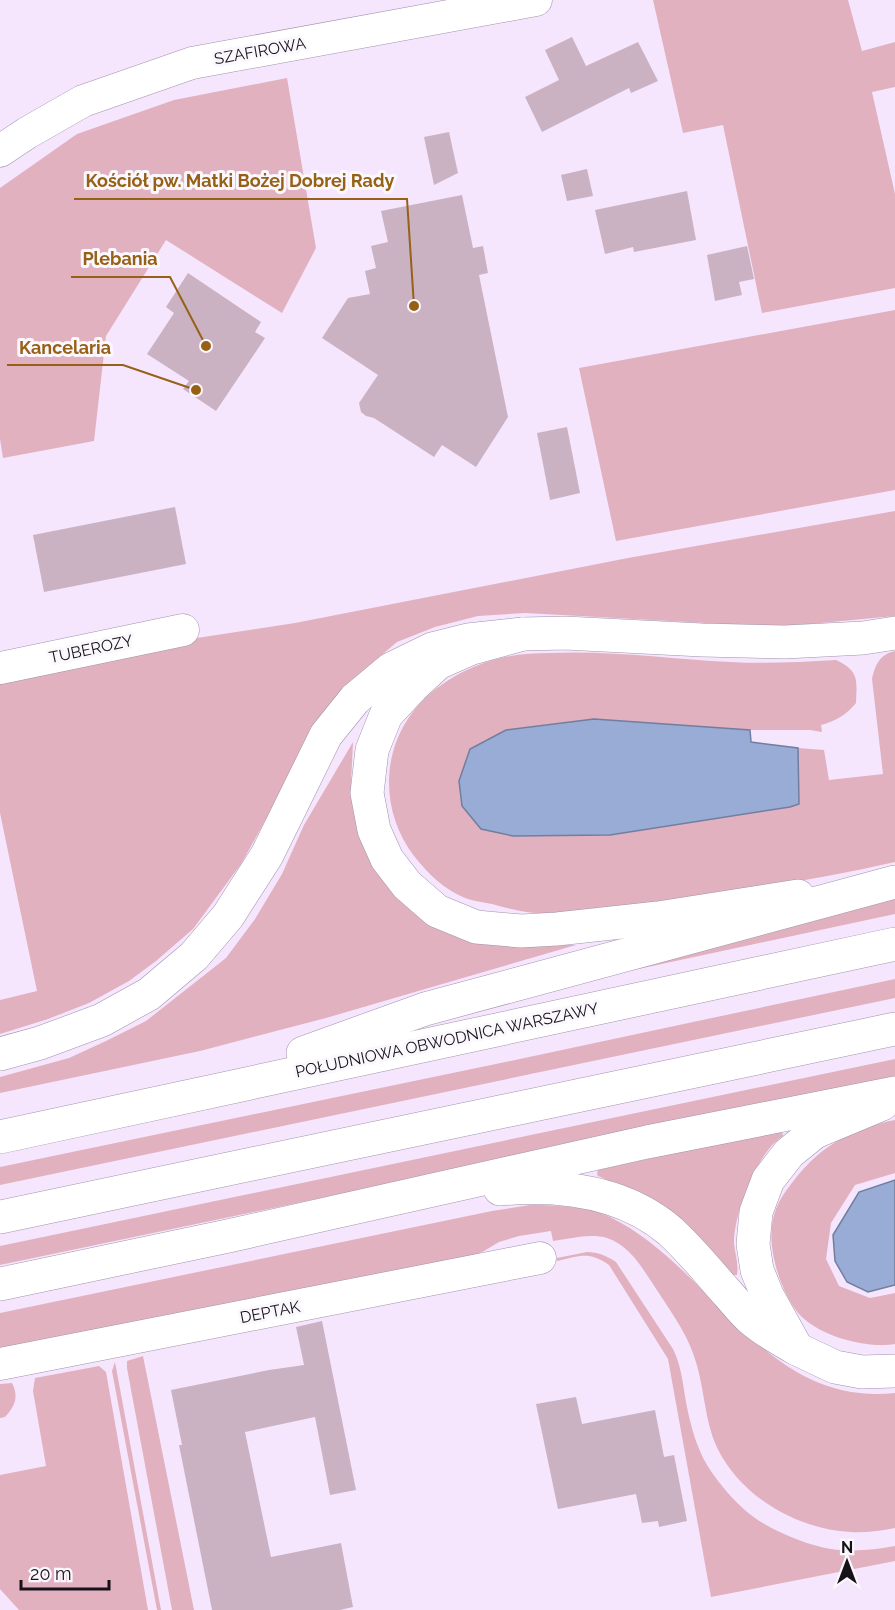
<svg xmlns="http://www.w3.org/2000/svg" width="895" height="1610" font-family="Raleway,sans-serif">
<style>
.green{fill:#e2b1c0}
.water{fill:#98acd6;stroke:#717e9e;stroke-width:1.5}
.building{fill:#cab2c3}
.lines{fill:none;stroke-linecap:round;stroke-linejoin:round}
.street-casing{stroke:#a093a9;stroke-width:33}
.secondary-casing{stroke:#a093a9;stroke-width:34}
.highway-casing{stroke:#a093a9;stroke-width:34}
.street{stroke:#fff;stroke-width:32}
.secondary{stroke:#fff;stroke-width:33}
.highway{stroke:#fff;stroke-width:33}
.labels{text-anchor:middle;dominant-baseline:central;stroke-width:6;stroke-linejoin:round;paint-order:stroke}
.street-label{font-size:16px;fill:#17121a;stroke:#fbf8fd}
.leader{fill:none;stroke:#966117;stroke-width:2}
.callout-dot{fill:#966117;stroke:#fbf8fd;stroke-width:2}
.callout-label{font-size:18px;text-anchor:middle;font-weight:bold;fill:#966117;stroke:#fbf8fd;stroke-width:6;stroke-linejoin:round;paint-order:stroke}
</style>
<rect width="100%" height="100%" fill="#f5e6fe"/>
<g class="green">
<polygon points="653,0 848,0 862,51 895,42 895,87 872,92 895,194 895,288 762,313 723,125 683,133"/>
<polygon points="287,78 316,248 282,313 166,240 106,336 94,441 3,458 0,439 0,188 77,134 174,100"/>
<polygon points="895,310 895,490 616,541 579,368"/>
<polygon points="895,511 895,616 800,625 742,625 525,613 478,616 435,627 397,642 352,680 327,710 241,864 193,929 156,961 129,981 89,1003 48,1019 0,1034 0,1000 37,991 0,813 0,676 177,641 295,623 628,558"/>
<path d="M895,651V862C827,878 758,888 689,898C640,904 584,916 535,913C521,912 506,908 492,904C483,902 473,901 465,898C445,890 427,873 414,856C382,814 380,756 412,713C434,684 471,664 505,657C520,654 535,653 549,653C610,650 670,659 731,662C765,664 801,662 836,660C859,671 857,679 856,703C846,715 836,721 821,725L822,732L810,730H750L594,719L513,836L610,835L790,807L799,804L798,748L824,750L829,780L883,774L872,679C875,665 880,654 895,651Z"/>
<polygon points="353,742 351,785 353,810 366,847 508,944 576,945 326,1018 200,1051 0,1093 0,1077 69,1058 106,1041 146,1021 226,958 255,919 282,874 304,825"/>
<polygon points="895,898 895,914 564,985"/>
<polygon points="895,979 895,998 0,1185 0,1167 491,1065"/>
<polygon points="895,1059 895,1077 714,1116 0,1265 0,1246"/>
<path d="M895,1120V1173L855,1185L831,1223L826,1259L839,1286L870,1298L895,1293V1344C866,1349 818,1336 798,1313C787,1299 779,1280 775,1263C771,1246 769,1227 776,1209C780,1198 788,1188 795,1179C822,1145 853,1128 895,1120Z"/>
<path d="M779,1130L782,1132L783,1136C757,1152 734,1213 734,1243C735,1254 739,1264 737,1275H731L641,1194L598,1176L597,1174L598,1170Z"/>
<path d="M530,1205C556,1205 586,1206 610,1217C714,1268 763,1407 895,1393V1528C880,1531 865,1533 850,1532C793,1529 731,1491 712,1435C704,1410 703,1381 694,1356C685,1329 666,1305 651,1281C639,1263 628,1245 607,1238C590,1233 570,1239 553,1241L551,1231L519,1236L499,1242L484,1251L465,1259L0,1353V1313L492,1211Z"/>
<path d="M587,1252C598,1252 607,1256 616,1262L673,1349C683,1369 683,1390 688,1412C691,1425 694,1438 700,1451C708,1472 736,1505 755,1518C775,1532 807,1545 831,1549C852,1552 874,1550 895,1546V1561L711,1597L668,1359L609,1265C588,1251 581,1256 557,1261V1258Z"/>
<polygon points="143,1356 194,1610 172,1610 127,1368 127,1361"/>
<polygon points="115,1362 161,1610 157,1610 112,1371"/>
<polygon points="99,1366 106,1372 148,1610 19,1610 0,1589 0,1475 46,1466 33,1391 35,1378"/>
<path d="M12,1383C19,1397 15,1406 5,1417L0,1418V1384Z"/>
</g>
<g class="water">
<polygon points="594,719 750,730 751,742 798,748 799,804 790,807 610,835 513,836 481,829 462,806 459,781 470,749 506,730"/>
<polygon points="895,1180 895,1285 868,1292 847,1282 835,1261 833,1235 859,1192"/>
</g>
<g class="building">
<polygon points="572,37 586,66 638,42 658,81 631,93 629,88 542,132 525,97 559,80 545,50"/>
<polygon points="449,132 458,173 434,185 424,137"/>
<polygon points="587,169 593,196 567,201 561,175"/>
<polygon points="687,191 696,240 634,252 633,247 605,254 595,210"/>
<polygon points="462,195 473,248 483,246 488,273 479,275 508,417 476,467 442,445 434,457 374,418 366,416 361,412 359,403 378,375 322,338 348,298 370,294 365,271 376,268 371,246 388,242 381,211"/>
<polygon points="747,246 754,279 739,282 742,295 715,301 707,255"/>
<polygon points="188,273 261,322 255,332 265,338 216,411 183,389 189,381 147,354 174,313 166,307"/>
<polygon points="567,427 580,493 550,500 537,433"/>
<polygon points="175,507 186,564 44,592 33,535"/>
<polygon points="322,1321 356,1490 330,1495 315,1417 245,1432 271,1557 341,1543 353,1607 340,1610 212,1610 179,1445 182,1445 171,1390 269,1370 304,1365 296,1327"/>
<polygon points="576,1397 582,1424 655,1410 664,1457 674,1455 687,1521 659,1527 658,1521 642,1523 636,1494 558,1509 536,1404"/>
</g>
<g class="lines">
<g class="street-casing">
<g id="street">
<polyline points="0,151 27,133 83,101 192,63 536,0"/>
<polyline points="0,668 183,630"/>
<polyline points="0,1364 540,1258"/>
</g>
</g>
<g class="secondary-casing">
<g id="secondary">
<polyline points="798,896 658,918 557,929 521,931 476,927 437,911 407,885 387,859 374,830 367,793 372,750 386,715 412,687 438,663 472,648 523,634 565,633 702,640 785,642 863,638 895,633"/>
<polyline points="882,1104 815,1132 789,1153 768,1180 756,1212 753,1244 757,1270 767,1295 797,1349 835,1367 862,1372 895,1371"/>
</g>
</g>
<g class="highway-casing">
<g id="highway">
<polyline points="303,1053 425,1009 895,882"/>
<polyline points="0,1054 40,1043 102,1020 149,994 194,956 228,916 267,855 326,735 355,699 391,669 432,649 468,640 523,634"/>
<polyline points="0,1137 895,944"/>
<path d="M500,1189C559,1184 623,1191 670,1231C691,1250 710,1274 729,1295C736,1303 743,1312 751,1319C765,1331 781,1340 797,1349"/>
<polyline points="0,1217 895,1029"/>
<polyline points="0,1284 228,1236 647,1142 895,1093"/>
</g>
</g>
<use href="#street" class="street"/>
<use href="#secondary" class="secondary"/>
<use href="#highway" class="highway"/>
</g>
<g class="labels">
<g class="street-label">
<text transform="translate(260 51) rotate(-10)">SZAFIROWA</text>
<text transform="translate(91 649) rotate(-12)">TUBEROZY</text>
<text transform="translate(447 1040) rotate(-12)">POŁUDNIOWA OBWODNICA WARSZAWY</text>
<text transform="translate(270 1312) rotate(-11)">DEPTAK</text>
</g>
</g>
<path class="leader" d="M414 306L407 199H74M206 346L170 277H71M196 390L123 365H7"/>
<g class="callout-dot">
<circle cx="414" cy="306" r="6"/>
<circle cx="206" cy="346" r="6"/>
<circle cx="196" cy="390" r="6"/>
</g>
<g class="callout-label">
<text x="240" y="187">Kościół pw. Matki Bożej Dobrej Rady</text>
<text x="120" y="265">Plebania</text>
<text x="65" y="354">Kancelaria</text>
</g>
<g transform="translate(847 1562)" stroke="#fbf8fd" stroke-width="4.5" paint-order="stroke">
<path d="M0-4.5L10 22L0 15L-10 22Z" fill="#17121a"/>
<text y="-9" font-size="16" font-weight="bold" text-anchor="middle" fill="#17121a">N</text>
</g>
<path d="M21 1580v9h88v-9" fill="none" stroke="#17121a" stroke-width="3"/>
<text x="30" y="1580" font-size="18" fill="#17121a" stroke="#fbf8fd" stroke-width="4.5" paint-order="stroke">20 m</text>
</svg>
